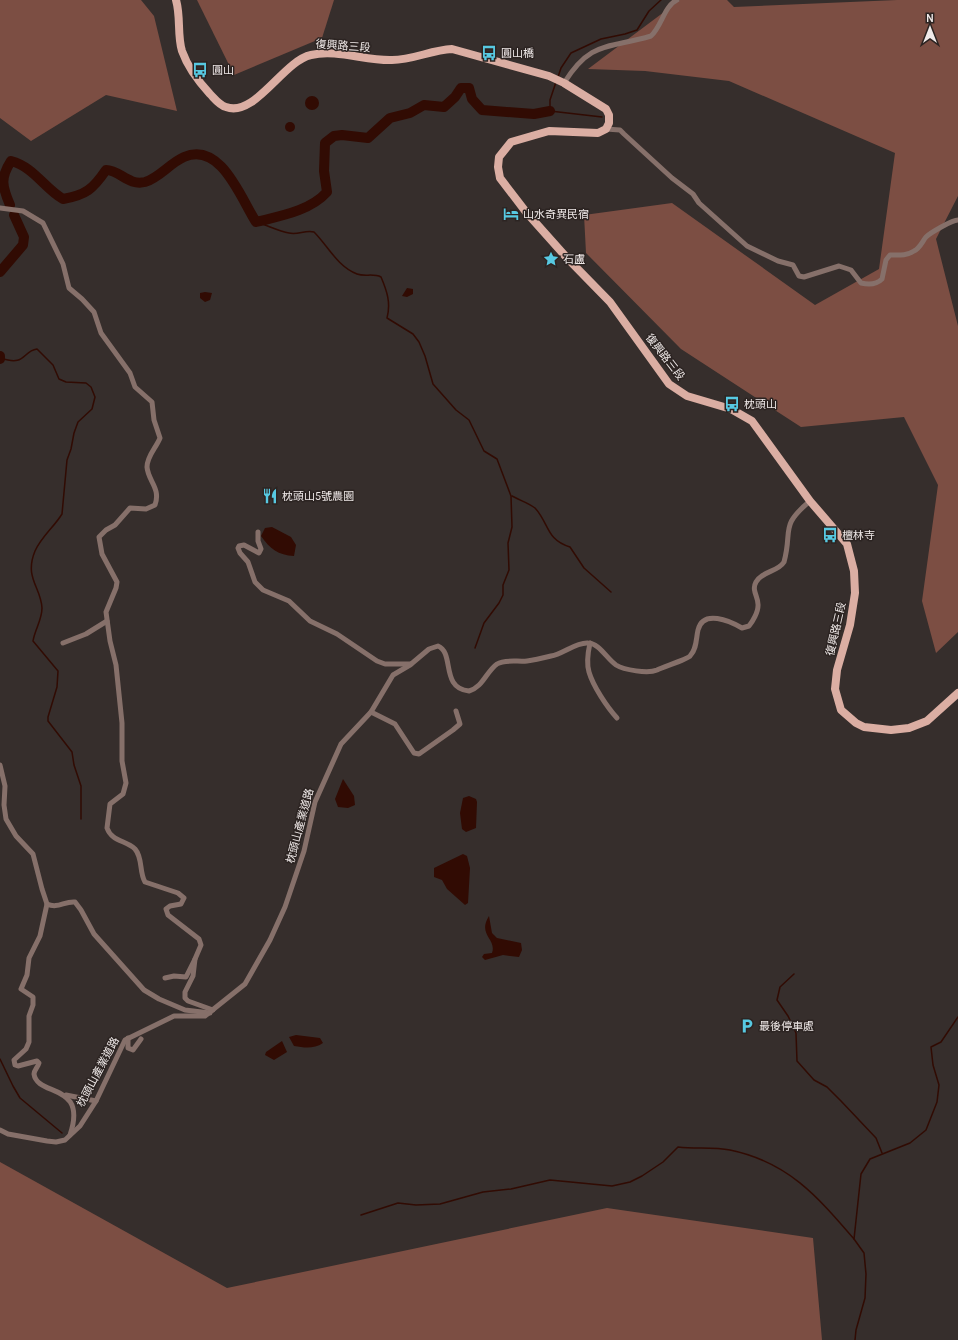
<svg xmlns="http://www.w3.org/2000/svg" width="958" height="1340" font-family="Karla,'Noto Sans TC',sans-serif">
<style>
.forest{fill:#7c4e43}
.water{fill:#310b03}
.lines{fill:none;stroke-linecap:round;stroke-linejoin:round}
.stream{stroke:#310b03;stroke-width:1.5}
.river{stroke:#310b03;stroke-width:10}
.minor{stroke:#86706a;stroke-width:5}
.primary{stroke:#dbaea3;stroke-width:8}
.labels{text-anchor:middle;dominant-baseline:central;stroke-width:3;stroke-linejoin:round;paint-order:stroke}
.street-label{font-size:11px;fill:#f0eae9;stroke:#2c2422}
.poi-label{font-size:11px;fill:#f0eae9;stroke:#2c2422;text-anchor:start}
</style>
<rect width="100%" height="100%" fill="#362e2c"/>
<g class="forest">
<polygon points="0,0 141,0 154,16 177,111 106,95 31,141 0,118"/>
<polygon points="197,0 334,0 322,38 234,75"/>
<polygon points="680,0 727,0 734,7 897,0 958,0 958,196 936,239 958,326 958,632 936,653 922,601 938,485 904,417 801,427 681,349 586,253 584,215 672,203 815,305 879,269 895,153 729,81 645,71 588,69"/>
<polygon points="0,1162 227,1288 607,1208 813,1238 822,1340 0,1340"/>
</g>
<g class="water">
<circle cx="312" cy="103" r="7"/>
<circle cx="290" cy="127" r="5"/>
<polygon points="407,288 413,289 413,294 407,297 402,296"/>
<polygon points="205,292 212,293 210,300 205,302 200,298 200,293"/>
<path d="M272,527L291,537L296,545L294,556C278,555 270,549 261,536L265,528Z"/>
<polygon points="343,779 354,796 355,805 348,808 338,807 335,799"/>
<polygon points="469,796 476,799 477,802 476,828 466,832 462,829 460,813 463,798"/>
<polygon points="463,854 467,856 470,868 468,903 465,905 447,889 442,880 434,877 434,868"/>
<path d="M489,916L492,933L497,938L521,943L522,950L519,957L503,955L485,960L482,957L484,954L492,953C497,939 477,935 489,916Z"/>
<path d="M296,1035L320,1038L323,1043C314,1049 305,1048 294,1046L289,1037Z"/>
<polygon points="282,1041 287,1052 274,1060 265,1055 266,1052"/>
</g>
<g class="lines">
<g class="stream">
<polyline points="558,77 561,68 571,53 601,39 625,34 637,30 649,11 661,0"/>
<polyline points="556,82 550,100 550,111 602,117"/>
<path d="M256,222C267,225 278,231 289,233C298,235 305,230 314,232C328,246 337,266 357,274C365,277 373,273 381,277C387,291 391,303 387,318L413,334L419,342L425,356L433,384L456,410L469,420L484,451L497,459L511,496L512,527L508,543L509,570L503,585V595L499,603L484,623L475,648"/>
<path d="M1,358C26,367 22,351 37,349L53,365L59,379L66,382L86,383L91,387L95,397L92,409L78,422L74,433L71,449L67,460L62,514C54,527 42,536 35,551C24,578 41,587 42,608C42,620 35,629 33,641L58,671L57,687L48,717V721L72,752L74,765L81,786V819"/>
<path d="M512,496C519,500 529,503 535,508C549,523 546,540 570,547L584,568L611,592"/>
<polyline points="794,974 780,987 777,1000 788,1016 796,1033 797,1061 814,1080 827,1087 841,1101 876,1138 882,1153"/>
<polyline points="0,1059 13,1086 20,1098 62,1133"/>
<path d="M361,1215L398,1203L416,1205L440,1204L483,1192L511,1189L550,1180L612,1186L630,1182L642,1176L663,1162L678,1147C695,1149 713,1147 730,1150C788,1162 817,1196 854,1239"/>
<polyline points="855,1340 856,1330 865,1298 866,1274 864,1253 854,1239 861,1174 870,1159 910,1143 926,1130 937,1102 939,1085 933,1065 931,1047 941,1042 958,1017"/>
</g>
<g class="river">
<path d="M10,205C2,186 0,178 11,161C34,167 44,188 63,199C86,195 93,189 106,170C120,170 128,186 145,182C159,178 170,163 184,157C221,141 241,199 256,222C280,216 310,211 327,192L324,171L325,143L334,136L342,135L368,138L390,118L410,113L424,105L444,107L455,97L461,88H469L472,99L482,110L534,114L550,111"/>
<polyline points="0,272 23,245 24,237 14,215"/>
<polyline points="0,356 0,359"/>
</g>
<g class="minor">
<path d="M564,83C591,40 608,49 651,36C662,26 664,6 677,0"/>
<path d="M606,129L620,130L624,134L672,178L693,194L699,203L747,246L778,261L793,265L799,276L804,277L839,266L851,270L861,283C869,285 876,285 882,279L886,260L890,255C899,255 906,256 914,251C920,248 922,242 926,237C930,233 952,220 958,220"/>
<path d="M0,208L23,211L43,223L63,264L69,288L82,299L94,312L101,333L130,373L135,387L152,402L154,420L160,438C156,448 147,456 147,467C148,481 161,488 155,505L146,509L130,508L115,525L106,530L99,537L102,554L117,582L116,588L106,612L110,641L116,665L122,723V761L126,783L123,794L110,804L107,828C112,842 126,840 135,849C143,858 139,872 145,882L178,893L184,898L181,904L170,906L166,909L168,915L199,939L201,945L195,959L193,976L185,992V998L188,1001L213,1010"/>
<polyline points="258,532 258,541 261,549 259,553 244,545 239,546 238,548 240,553 248,562 255,582 263,590 289,601 310,621 337,634 377,661 385,664 411,664"/>
<polyline points="63,643 86,634 107,621"/>
<path d="M590,643C588,652 586,662 589,672C593,686 607,707 617,718"/>
<polyline points="371,712 395,724 414,753 419,754 453,730 460,724 456,711"/>
<path d="M0,765L5,786L4,805L6,819L16,836L33,854L42,889L47,904C58,909 64,901 75,902L81,910L94,934L144,990L159,999L185,1010L210,1013"/>
<path d="M47,904L40,936L29,958L27,975L21,989L33,997V1005L29,1016V1042L26,1049L14,1060L15,1065L18,1066L37,1061L39,1063C38,1067 34,1070 34,1074C37,1097 88,1082 70,1135"/>
<polyline points="165,978 174,976 186,977 195,959"/>
<polyline points="128,1038 128,1048 133,1050 141,1039"/>
<polyline points="66,1095 96,1101"/>
<path d="M0,1130L8,1134L47,1141L56,1142L65,1140L80,1126L96,1101L125,1040L174,1016H205L245,984L270,940L285,907L304,851L315,802L341,744L371,712L393,675L410,665L429,649L438,646C455,653 440,688 469,691C483,687 486,672 497,664C505,659 518,662 527,661C535,660 543,658 551,656C563,654 576,642 588,643C599,643 607,659 616,665C624,670 648,674 657,670C663,667 688,659 690,656C697,649 696,638 698,630C703,609 730,621 742,628L749,626C753,621 758,612 758,606C759,597 751,591 756,582C762,571 778,572 784,562C793,529 779,527 810,501"/>
</g>
<path class="primary" d="M176,0C181,17 177,35 182,51C188,68 198,81 210,94C215,99 219,105 226,107C255,118 283,61 311,55C337,49 366,61 392,60C413,60 431,50 452,49L549,76L564,83L606,109L609,115V123L606,129L598,133L549,131L511,142L499,157L498,167L500,178L526,212L567,258L610,302L669,384L687,396L731,409L752,421L810,501L847,544L854,571L855,593L850,625L837,670L835,689L841,710L856,723L864,727L891,730L909,728L927,721L958,693"/>
</g>
<defs>
<g id="bus-bare" transform="scale(1.2)"><path d="M-5-6H5V4H4V6H2V4H-2V6H-4V4H-5ZM-3.5-4V0h7V-4ZM-3.5 1.2v1.5H-2V1.2ZM2 1.2v1.5H3.5V1.2Z" fill="#57c9e2" stroke="#2c2422" stroke-width="2.5" paint-order="stroke"/></g>
<g id="hotel-bare" transform="scale(1.2)"><path d="M-6-4.5h1.5V1H6V5H4.5V3h-9V5H-6ZM-4 0a1.8 1.8 0 1 1 3.6 0ZM.5 0V-2.5h3Q6-2.5 6 0Z" fill="#57c9e2" stroke="#2c2422" stroke-width="2.5" paint-order="stroke"/></g>
<g id="sight-bare" transform="scale(1.2)"><path d="M0-6L1.8-2.2L6-1.7L2.9 1.2L3.7 5.4L0 3.3L-3.7 5.4L-2.9 1.2L-6-1.7L-1.8-2.2Z" fill="#57c9e2" stroke="#2c2422" stroke-width="2.5" paint-order="stroke"/></g>
<g id="restaurant-bare" transform="scale(1.2)"><path d="M-5-6h1v4h1v-4h1v4h1v-4h1v5L-1.5 .5V6h-2V.5L-5-1ZM5-6V6H3V1.5H1.5Q1.5-4 5-6Z" fill="#57c9e2" stroke="#2c2422" stroke-width="2.5" paint-order="stroke"/></g>
<g id="parking-bare" transform="scale(1.2)"><path d="M-3.5-5.5H1a3.5 3.5 0 0 1 0 7H-1V5.5H-3.5ZM-1-3.4V-.6H.8a1.4 1.4 0 0 0 0-2.8Z" fill="#57c9e2" stroke="#2c2422" stroke-width="2.5" paint-order="stroke"/></g>
</defs>
<g fill-rule="evenodd">
<use href="#bus-bare" x="489" y="53"/>
<use href="#bus-bare" x="200" y="70"/>
<use href="#hotel-bare" x="511" y="214"/>
<use href="#sight-bare" x="551" y="259"/>
<use href="#bus-bare" x="732" y="404"/>
<use href="#restaurant-bare" x="270" y="496"/>
<use href="#bus-bare" x="830" y="535"/>
<use href="#parking-bare" x="747" y="1026"/>
</g>
<g class="labels">
<g class="street-label">
<text transform="translate(343 46) rotate(4)">復興路三段</text>
<text transform="translate(665 357) rotate(52)">復興路三段</text>
<text transform="translate(836 629) rotate(-77)">復興路三段</text>
<text transform="translate(300 826) rotate(-75)">枕頭山產業道路</text>
<text transform="translate(98 1072) rotate(-62)">枕頭山產業道路</text>
</g>
<g class="poi-label">
<text x="501" y="53">圓山橋</text>
<text x="212" y="70">圓山</text>
<text x="523" y="214">山水奇異民宿</text>
<text x="563" y="259">石盧</text>
<text x="744" y="404">枕頭山</text>
<text x="282" y="496">枕頭山5號農園</text>
<text x="842" y="535">檀林寺</text>
<text x="759" y="1026">最後停車處</text>
</g>
</g>
<g transform="translate(930 28)" stroke="#2c2422" stroke-width="3" paint-order="stroke">
<path d="M0-3L7 15L0 10L-7 15Z" fill="#f0eae9"/>
<text y="-6" font-size="11" font-weight="bold" text-anchor="middle" fill="#f0eae9">N</text>
</g>
</svg>
